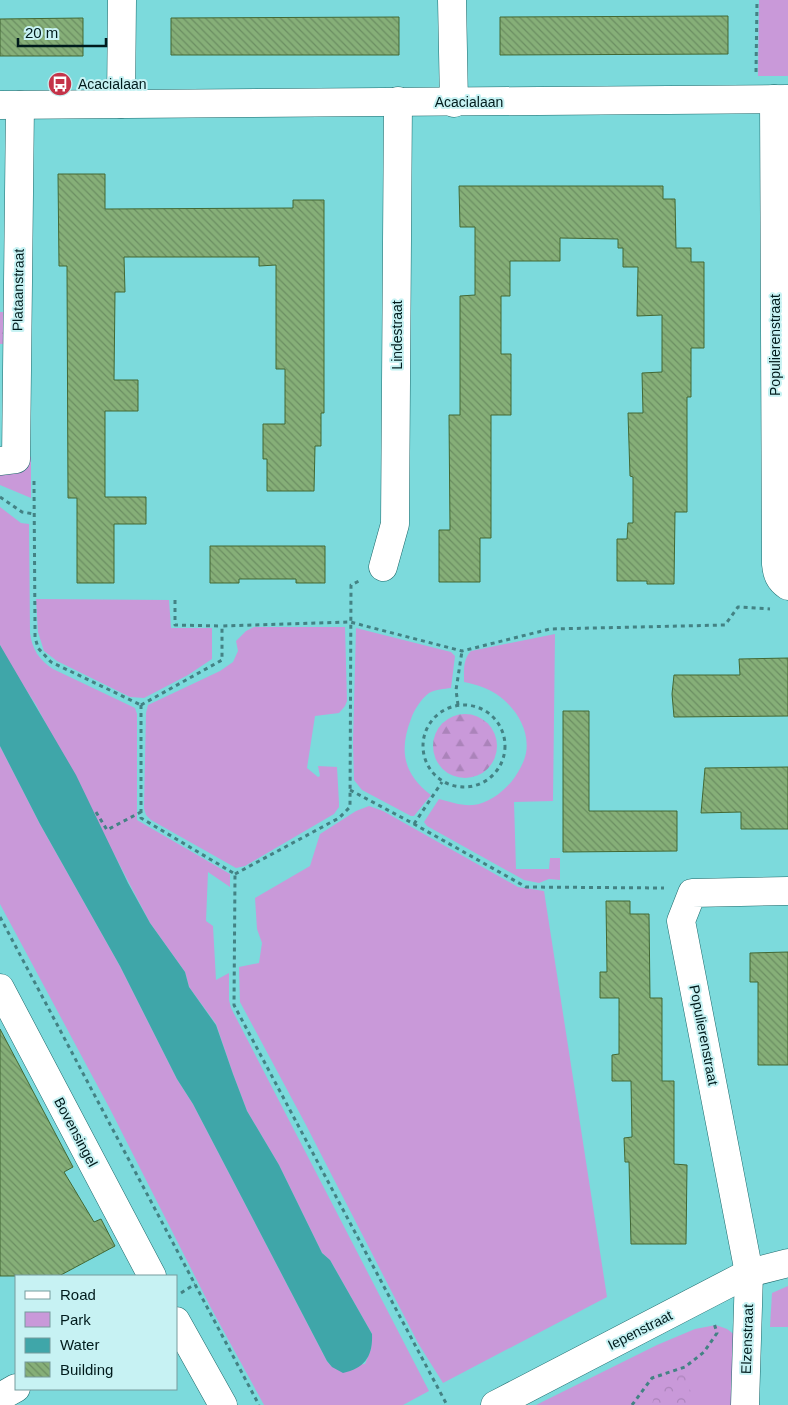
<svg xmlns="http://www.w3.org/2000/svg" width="788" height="1405" font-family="Helvetica,sans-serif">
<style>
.green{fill:#c999d9}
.forest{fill:url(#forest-firs)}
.park{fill:url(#park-crowns)}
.water{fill:#3fa6a9}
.building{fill:url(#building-back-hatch);stroke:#436935}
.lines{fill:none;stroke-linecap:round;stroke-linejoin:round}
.minor-casing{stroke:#1c686a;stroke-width:29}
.path{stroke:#438284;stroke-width:3;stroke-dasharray:4 4;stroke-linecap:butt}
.minor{stroke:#fff;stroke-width:28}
.labels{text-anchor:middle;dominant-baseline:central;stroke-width:4;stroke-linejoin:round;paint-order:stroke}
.poi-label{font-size:14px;fill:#001b1c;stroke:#c7f2f3;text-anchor:start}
.street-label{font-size:14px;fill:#001b1c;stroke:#c7f2f3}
</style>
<defs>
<pattern id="forest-firs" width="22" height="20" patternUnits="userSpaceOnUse" patternTransform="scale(1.25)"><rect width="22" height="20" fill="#c999d9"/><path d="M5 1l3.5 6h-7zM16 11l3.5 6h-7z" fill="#ab83ba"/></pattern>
<pattern id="park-crowns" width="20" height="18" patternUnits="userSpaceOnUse" patternTransform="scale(1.25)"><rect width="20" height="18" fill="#c999d9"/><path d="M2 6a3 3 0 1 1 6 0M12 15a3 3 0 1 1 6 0" fill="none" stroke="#ab83ba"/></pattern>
<pattern id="building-back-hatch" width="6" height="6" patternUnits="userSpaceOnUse" patternTransform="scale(1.25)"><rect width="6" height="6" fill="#86af78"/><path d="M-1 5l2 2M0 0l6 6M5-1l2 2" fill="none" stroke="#6b8e62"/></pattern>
</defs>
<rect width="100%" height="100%" fill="#7cdadc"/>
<g class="green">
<polygon points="759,0 788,0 788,76 758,76"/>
<polygon points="26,454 31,457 31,498 0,485 0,470"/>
<path d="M0,507L21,523L29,524L30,633C32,649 39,660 53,669L135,708L137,714V820L230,874V887L208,872L206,921L213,926L216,980L229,973V1000L231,1008L429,1391L403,1405H264L211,1308L110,1109L0,904V746L40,824L120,966L177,1079L193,1104L327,1361L332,1367L365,1364L371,1349L372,1334L330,1260L322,1253L279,1165L247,1111L233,1074L216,1024L189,987L185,972L150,923L36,705L15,673L0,645Z"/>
<polygon points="36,599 169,600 171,628 212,628 212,659 188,675 144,698 130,697 57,661 44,651 38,632"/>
<polygon points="254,627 345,627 347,701 345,706 339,713 315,716 307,768 318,777 320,776 318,766 337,767 339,803 339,807 334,814 245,866 236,868 151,820 146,815 144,808 146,713 148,705 220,671 233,662 238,651 236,641 246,631"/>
<path d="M356,628L451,652L455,656L451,688C444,689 436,689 429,693C421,699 414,710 411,719C399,750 403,774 431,795L414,816H411L362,790L354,780L353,743Z"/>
<path d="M555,634L553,801L514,802L516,869H549L550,858H560V880L549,879L539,883L524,880L427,826L424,822L439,799C450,802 462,806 473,805C488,804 503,792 512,781C518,773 524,763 526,753C531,725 508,696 482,687C477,685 470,683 464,682C464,670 463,659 471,651Z"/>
<polygon points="369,806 383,811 518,887 544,891 607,1297 443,1383 418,1343 306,1125 240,1002 239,967 259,963 262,943 257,929 255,898 310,866 320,834 356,811"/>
<polygon points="788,1286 788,1327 770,1327 772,1293"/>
<polygon points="716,1325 727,1329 735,1335 734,1405 536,1405 657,1345 695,1329"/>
</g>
<g class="forest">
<rect x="0" y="312" width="12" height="32"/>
<circle cx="465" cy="746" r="32"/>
</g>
<polygon class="park" points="691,1371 688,1385 696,1404 695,1405 652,1405 656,1387 674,1375"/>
<path class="water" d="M0,645L76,775L128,883L150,923L185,972L189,987L216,1025L233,1074L247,1111L279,1165L322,1253L330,1260L372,1334C373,1356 365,1368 343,1373L332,1367L327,1361L193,1104L177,1079L120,966L40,824L0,746Z"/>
<g class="building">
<polygon points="728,16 728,54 500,55 500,17"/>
<polygon points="399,17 399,55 171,55 171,18"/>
<polygon points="83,18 83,56 0,56 0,19"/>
<polygon points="58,174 105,174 105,209 293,208 293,200 324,200 324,413 321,413 321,446 315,446 314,491 267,491 267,459 263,459 263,424 285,424 285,369 276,369 276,265 259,266 259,257 124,257 125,292 115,292 114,380 138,380 138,411 105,411 105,497 146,497 146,524 114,524 114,583 77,583 77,498 68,498 67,266 59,266"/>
<polygon points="459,186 663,186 663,199 675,199 676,248 691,248 691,262 704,262 704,348 691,348 691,397 687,397 687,512 675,512 674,584 647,584 647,581 617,581 617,539 627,539 628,523 633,523 633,477 630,476 628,413 643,413 642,373 662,372 662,315 637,316 638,267 623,267 623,248 618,248 618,239 560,238 560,261 510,261 510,296 501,296 501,354 511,354 511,415 491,415 491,538 480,538 480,582 439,582 439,530 450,530 449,415 460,415 460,296 475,295 475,227 460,227"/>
<polygon points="210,546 325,546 325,583 296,583 296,579 239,579 239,583 210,583"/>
<polygon points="788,658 788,716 674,717 672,694 674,675 740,675 739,659"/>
<polygon points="563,711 589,711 589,811 677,811 677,851 563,852"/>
<polygon points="788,767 788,829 741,829 741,812 701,813 705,768"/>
<polygon points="606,901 630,901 630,914 649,914 650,998 662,998 662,1081 674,1081 674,1164 687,1165 686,1244 631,1244 629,1162 625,1162 624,1138 632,1137 631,1081 612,1081 612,1055 619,1054 619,998 600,998 600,972 607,972"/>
<polygon points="788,952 788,1065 758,1065 758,982 750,982 750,953"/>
<polygon points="0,1029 73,1167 64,1172 94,1222 101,1219 115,1246 59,1276 0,1276"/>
</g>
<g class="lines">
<g class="minor-casing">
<g id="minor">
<polyline points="452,0 454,103"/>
<path d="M774,99L776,564C777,574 779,580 788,586"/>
<polyline points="121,104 122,0"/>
<polyline points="0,105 788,99"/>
<polyline points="0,461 16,459 20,105"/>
<polyline points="383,567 395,524 398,101"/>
<polyline points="0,988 152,1276"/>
<polyline points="176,1321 223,1405"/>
<polyline points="0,1397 16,1388"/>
<polyline points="495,1405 749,1273 788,1263"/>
<polyline points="745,1405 749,1273 681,921 692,893 788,891"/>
</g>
</g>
<g class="path">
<polyline points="756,72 757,0"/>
<polyline points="34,481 35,628 35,637 38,648 51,662 141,705"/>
<polyline points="0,497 22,512 34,514"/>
<polyline points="175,600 175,625 222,626"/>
<circle cx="464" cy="746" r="41"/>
<polyline points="141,705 141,818 235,874 234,1005 447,1405"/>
<polyline points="141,705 222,660 222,626 350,622 462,651 550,629 725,625 738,607 770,609"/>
<polyline points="458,705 456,690 462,651"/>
<polyline points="350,790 414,824 526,887 664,888"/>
<polyline points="96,812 107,830 141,812"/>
<polyline points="414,824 442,782"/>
<polyline points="235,874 339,818 350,807 351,585 359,581"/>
<polyline points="0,917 259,1405"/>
<polyline points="181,1293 195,1284"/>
<polyline points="632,1405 652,1378 685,1367 704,1352 717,1333 714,1323"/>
</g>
<use href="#minor" class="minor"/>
</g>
<defs>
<g id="bus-disc" transform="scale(1.25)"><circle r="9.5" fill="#c43449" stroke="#c7f2f3"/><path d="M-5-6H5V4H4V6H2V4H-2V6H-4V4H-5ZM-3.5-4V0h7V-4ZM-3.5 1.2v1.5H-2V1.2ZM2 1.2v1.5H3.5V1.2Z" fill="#fff"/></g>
</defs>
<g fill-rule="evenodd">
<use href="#bus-disc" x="60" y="84"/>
</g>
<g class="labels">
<g class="poi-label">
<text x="78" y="84">Acacialaan</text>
</g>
<g class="street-label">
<text x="469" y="102">Acacialaan</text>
<text transform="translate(18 290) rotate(-89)">Plataanstraat</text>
<text transform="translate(397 335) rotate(-90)">Lindestraat</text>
<text transform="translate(775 345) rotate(-90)">Populierenstraat</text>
<text transform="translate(704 1035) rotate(79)">Populierenstraat</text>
<text transform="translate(76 1132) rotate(62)">Bovensingel</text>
<text transform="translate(640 1330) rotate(-27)">Iepenstraat</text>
<text transform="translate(747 1339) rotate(-88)">Elzenstraat</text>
</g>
</g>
<rect x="15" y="1275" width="162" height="115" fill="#c7f2f3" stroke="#779c9d"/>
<rect x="25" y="1291" width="25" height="8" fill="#ffffff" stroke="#779c9d"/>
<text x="60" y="1300" font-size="15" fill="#001b1c">Road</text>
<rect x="25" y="1312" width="25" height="15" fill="#c999d9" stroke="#779c9d"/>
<text x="60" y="1325" font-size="15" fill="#001b1c">Park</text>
<rect x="25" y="1338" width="25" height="15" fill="#3fa6a9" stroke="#779c9d"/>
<text x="60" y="1350" font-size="15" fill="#001b1c">Water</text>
<rect x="25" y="1362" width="25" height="15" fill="url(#building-back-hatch)" stroke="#779c9d"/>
<text x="60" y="1375" font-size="15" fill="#001b1c">Building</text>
<path d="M18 38v8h88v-8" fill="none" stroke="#001b1c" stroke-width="2.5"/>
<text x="25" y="38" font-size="15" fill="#001b1c" stroke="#c7f2f3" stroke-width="4" paint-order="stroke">20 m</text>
</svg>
